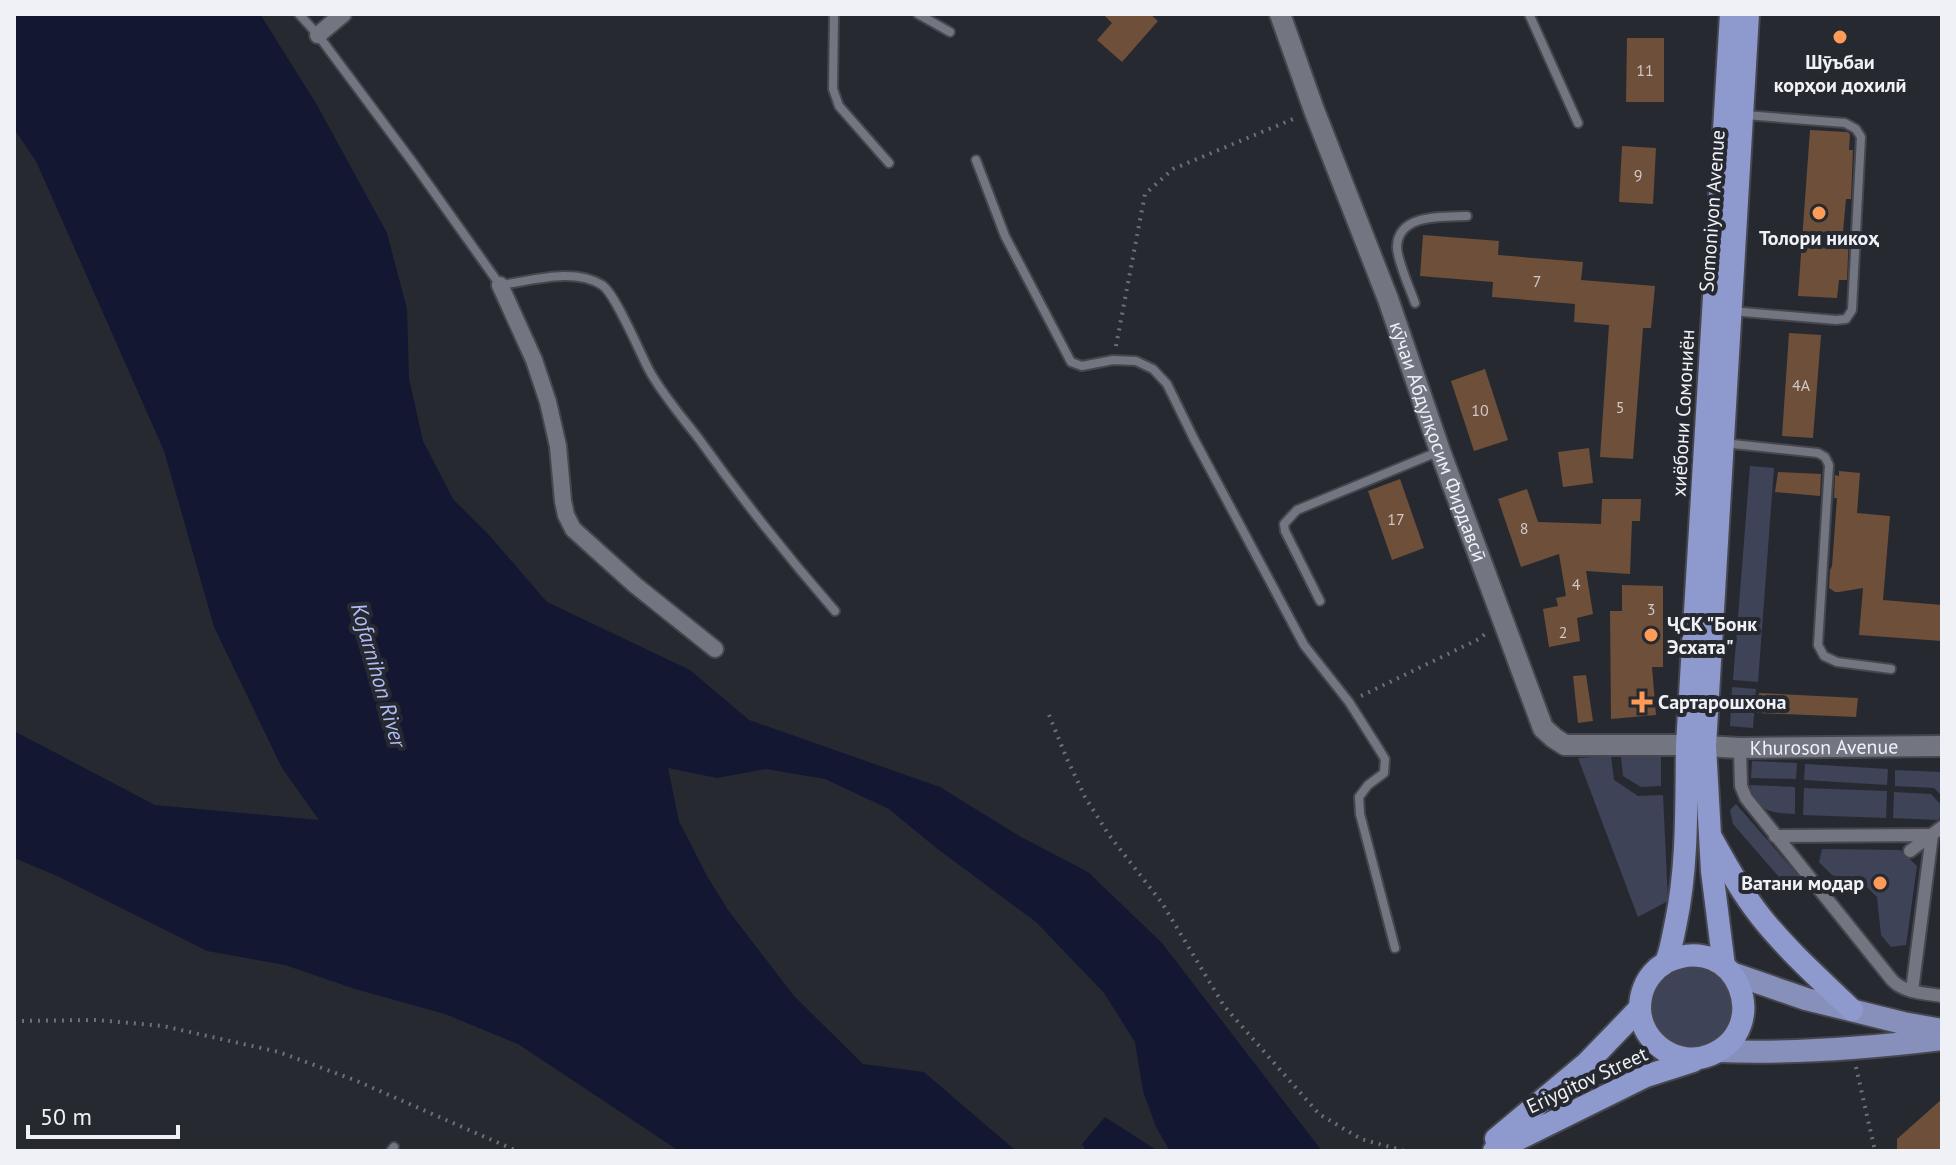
<svg xmlns="http://www.w3.org/2000/svg" width="1956" height="1165" font-family="'PT Sans',sans-serif">
<style>
.green{fill:#3e4357}
.water{fill:#131732}
.building{fill:#6e4f3a}
.lines{fill:none;stroke-linecap:round;stroke-linejoin:round}
.service-casing{stroke:#46474e;stroke-width:12}
.pedestrian-casing{stroke:#46474e;stroke-width:16}
.minor-casing{stroke:#46474e;stroke-width:20}
.tertiary-casing{stroke:#46474e;stroke-width:24}
.primary-casing{stroke:#46474e;stroke-width:26}
.trunk-casing{stroke:#46474e;stroke-width:26}
.path{stroke:#6e6f77;stroke-width:4;stroke-dasharray:2 6;stroke-linecap:butt}
.service{stroke:#737680;stroke-width:8}
.pedestrian{stroke:#737680;stroke-width:12}
.minor{stroke:#737680;stroke-width:16}
.tertiary{stroke:#737680;stroke-width:20}
.primary{stroke:#8790bb;stroke-width:22}
.trunk{stroke:#8e99ce;stroke-width:22}
.poi-dot{fill:#fe9c57;stroke:#272931;stroke-width:3}
.labels{text-anchor:middle;dominant-baseline:central;stroke-width:8;stroke-linejoin:round;paint-order:stroke}
.number-label{font-size:16px;fill:#d0c8c8}
.poi-label{font-size:20px;font-weight:bold;fill:#f0f1f7;stroke:#272931}
.street-label{font-size:20px;fill:#f0f1f7;stroke:#272931}
.water-label{font-size:22px;font-style:italic;fill:#b0bdf6;stroke:#272931}
</style>
<rect width="100%" height="100%" fill="#272931"/>
<g class="green">
<polygon points="1750,466 1774,468 1758,682 1733,680"/>
<polygon points="1732,687 1756,689 1753,728 1730,726"/>
<polygon points="1661,754 1661,786 1641,787 1623,776 1621,757"/>
<polygon points="1611,756 1614,780 1638,796 1663,795 1668,901 1638,917 1578,758"/>
<polygon points="1752,761 1797,763 1796,779 1751,778"/>
<polygon points="1805,764 1888,769 1887,785 1804,780"/>
<polygon points="1895,770 1942,772 1942,796 1934,788 1895,786"/>
<path d="M1750,785L1795,787V814C1772,813 1755,812 1750,785Z"/>
<polygon points="1804,788 1887,791 1886,818 1803,815"/>
<polygon points="1894,792 1931,794 1942,806 1942,816 1938,820 1893,818"/>
<polygon points="1736,804 1804,882 1792,892 1733,824 1730,810"/>
<polygon points="1822,849 1900,850 1917,866 1906,945 1891,947 1881,935 1877,897 1868,888 1832,875 1819,862"/>
<path d="M1690,963C1699,966 1713,967 1719,973C1755,1009 1715,1065 1672,1043C1646,1030 1644,997 1663,976C1668,969 1682,966 1690,963Z"/>
</g>
<g class="water">
<polygon points="14,14 260,14 317,105 387,233 407,309 409,378 423,441 453,499 488,534 547,602 690,670 749,720 940,787 1021,837 1088,872 1162,943 1322,1151 1170,1151 1156,1127 1143,1091 1135,1042 1104,993 1036,922 935,847 889,809 825,779 766,769 717,778 668,768 679,821 707,876 728,910 794,996 863,1064 924,1072 1016,1151 679,1151 518,1044 445,1014 355,989 285,965 207,951 57,876 14,858 14,731 155,805 319,820 282,768 214,627 164,451 36,161 14,129"/>
<polygon points="1105,1117 1158,1151 1086,1151 1082,1144"/>
</g>
<g class="building">
<polygon points="1103,14 1150,14 1158,21 1122,62 1097,40 1112,23"/>
<polygon points="1627,38 1664,38 1664,102 1626,102"/>
<polygon points="1810,130 1847,132 1850,134 1849,150 1853,150 1851,199 1846,199 1843,232 1849,233 1847,280 1839,280 1837,298 1798,296"/>
<polygon points="1622,146 1656,148 1653,204 1619,202"/>
<polygon points="1423,235 1499,241 1498,255 1583,262 1581,280 1655,286 1651,328 1643,328 1633,459 1600,457 1609,325 1574,322 1575,304 1492,297 1493,282 1420,276"/>
<polygon points="1789,333 1821,335 1813,438 1782,436"/>
<polygon points="1485,369 1508,440 1474,451 1451,381"/>
<polygon points="1589,448 1593,483 1563,487 1558,452"/>
<polygon points="1839,471 1860,473 1857,513 1890,516 1883,600 1942,605 1942,641 1859,635 1863,588 1839,592 1835,592 1829,588 1830,570 1832,566 1837,498 1834,498 1835,475 1839,476"/>
<polygon points="1778,472 1821,474 1820,496 1775,492"/>
<polygon points="1400,479 1424,548 1392,560 1368,491"/>
<polygon points="1527,489 1538,522 1601,524 1602,499 1641,499 1640,521 1632,521 1630,574 1586,571 1593,614 1577,618 1580,641 1549,647 1543,609 1558,606 1556,598 1566,596 1559,554 1521,567 1498,499"/>
<polygon points="1622,585 1663,586 1663,667 1652,667 1656,715 1611,719 1610,611 1622,611"/>
<polygon points="1586,675 1593,721 1578,723 1573,676"/>
<polygon points="1759,693 1858,698 1856,717 1757,713"/>
<polygon points="1942,1099 1942,1151 1897,1151 1897,1139"/>
</g>
<g class="lines">
<g class="service-casing">
<g id="service">
<path d="M299,14L318,35L414,164L500,285C532,281 573,267 602,285C615,293 640,353 649,370C662,394 682,417 699,439C742,499 787,556 835,611"/>
<polyline points="834,14 833,89 839,106 889,163"/>
<polyline points="918,14 950,32"/>
<polyline points="1529,14 1578,123"/>
<polyline points="976,160 1005,236 1071,362 1082,366 1113,360 1136,361 1153,369 1167,384 1194,439 1304,645 1349,702 1377,746 1385,759 1384,773 1368,785 1359,797 1360,814 1395,948"/>
<path d="M1415,303C1410,289 1397,260 1397,247C1398,213 1444,217 1467,216"/>
<polyline points="1731,311 1836,320 1846,319 1852,310 1861,137 1856,129 1845,123 1745,115"/>
<polyline points="1723,443 1818,453 1825,457 1829,465 1818,645 1824,656 1837,662 1891,669"/>
<polyline points="1320,601 1285,531 1284,524 1297,510 1440,451"/>
<polyline points="391,1151 394,1147"/>
</g>
</g>
<g class="pedestrian-casing">
<g id="pedestrian">
<path d="M1740,748L1741,786L1746,798L1892,980C1904,993 1925,993 1942,996"/>
<polyline points="1775,836 1932,835 1912,991"/>
<polyline points="1910,851 1942,827"/>
</g>
</g>
<g class="minor-casing">
<g id="minor">
<polyline points="318,35 343,14"/>
<polyline points="500,285 534,360 548,402 558,446 563,501 566,515 573,529 635,585 715,649"/>
</g>
</g>
<g class="tertiary-casing">
<g id="tertiary">
<path id="s1" d="M1280,14L1314,110L1388,299L1440,451L1543,728L1554,738L1565,745H1687L1740,748L1942,746"/>
</g>
</g>
<g class="primary-casing">
<g id="primary">
<polyline points="1731,973 1806,999 1903,1023 1942,1030"/>
<path d="M1719,1051C1793,1054 1868,1048 1942,1039"/>
</g>
</g>
<g class="trunk-casing">
<g id="trunk">
<path d="M1712,839C1727,866 1742,893 1761,917C1788,951 1821,980 1852,1010"/>
<path d="M1666,962C1738,929 1774,1030 1710,1055C1678,1068 1641,1043 1640,1009C1640,995 1645,980 1656,970C1658,967 1662,966 1665,963C1670,956 1674,931 1676,922C1688,864 1686,803 1687,745L1731,14"/>
<polyline points="1724,966 1712,871 1705,746 1748,14"/>
<polyline points="1496,1139 1587,1063 1640,1008"/>
<polyline points="1494,1151 1646,1076 1693,1061"/>
</g>
</g>
<g class="path">
<polyline points="1116,346 1145,194 1173,169 1298,117"/>
<polyline points="1361,696 1479,639 1489,631"/>
<polyline points="1049,715 1067,759 1085,797 1109,835 1162,903 1224,1006 1319,1114 1361,1139 1405,1151"/>
<polyline points="14,1021 97,1020 163,1026 279,1052 357,1081 517,1151"/>
<polyline points="1856,1067 1875,1151"/>
</g>
<use href="#service" class="service"/>
<use href="#pedestrian" class="pedestrian"/>
<use href="#minor" class="minor"/>
<use href="#tertiary" class="tertiary"/>
<use href="#primary" class="primary"/>
<use href="#trunk" class="trunk"/>
</g>
<g class="poi-dot">
<circle cx="1840" cy="37" r="8"/>
<circle cx="1819" cy="213" r="8"/>
<circle cx="1651" cy="635" r="8"/>
<path d="M1638 690h8v8h8v8h-8v8h-8v-8h-8v-8h8z"/>
<circle cx="1880" cy="883" r="8"/>
</g>
<g class="labels">
<g class="number-label">
<text x="1645" y="70">11</text>
<text x="1638" y="175">9</text>
<text x="1537" y="281">7</text>
<text x="1801" y="385">4А</text>
<text x="1620" y="407">5</text>
<text x="1480" y="410">10</text>
<text x="1396" y="519">17</text>
<text x="1524" y="528">8</text>
<text x="1576" y="584">4</text>
<text x="1651" y="609">3</text>
<text x="1563" y="632">2</text>
</g>
<g class="poi-label">
<text x="1840" y="62">Шӯъбаи<tspan x="1840" dy="23">корҳои дохилӣ</tspan></text>
<text x="1819" y="238">Толори никоҳ</text>
<text x="1667" y="624" text-anchor="start">ҶСК "Бонк<tspan x="1667" dy="23">Эсхата"</tspan></text>
<text x="1658" y="702" text-anchor="start">Сартарошхона</text>
<text x="1864" y="883" text-anchor="end">Ватани модар</text>
</g>
<g class="street-label">
<text transform="translate(1712 211) rotate(-86)">Somoniyon Avenue</text>
<text transform="translate(1683 413) rotate(-87)">хиёбони Сомониён</text>
<text stroke="none"><textPath href="#s1" startOffset="456">кӯчаи Абдулқосим Фирдавсӣ</textPath></text>
<text stroke="none"><textPath href="#s1" startOffset="1048">Khuroson Avenue</textPath></text>
<text transform="translate(1587 1080) rotate(-25)">Eriygitov Street</text>
</g>
<g class="water-label">
<text transform="translate(379 675) rotate(74)">Kofarnihon River</text>
</g>
</g>
<rect width="1956" height="1165" fill="none" stroke="#f0f1f7" stroke-width="32"/>
<path d="M28 1125v12h150v-12" fill="none" stroke="#f0f1f7" stroke-width="4"/>
<text x="40" y="1125" font-size="24" fill="#f0f1f7" stroke="#272931" stroke-width="6" paint-order="stroke">50 m</text>
</svg>
